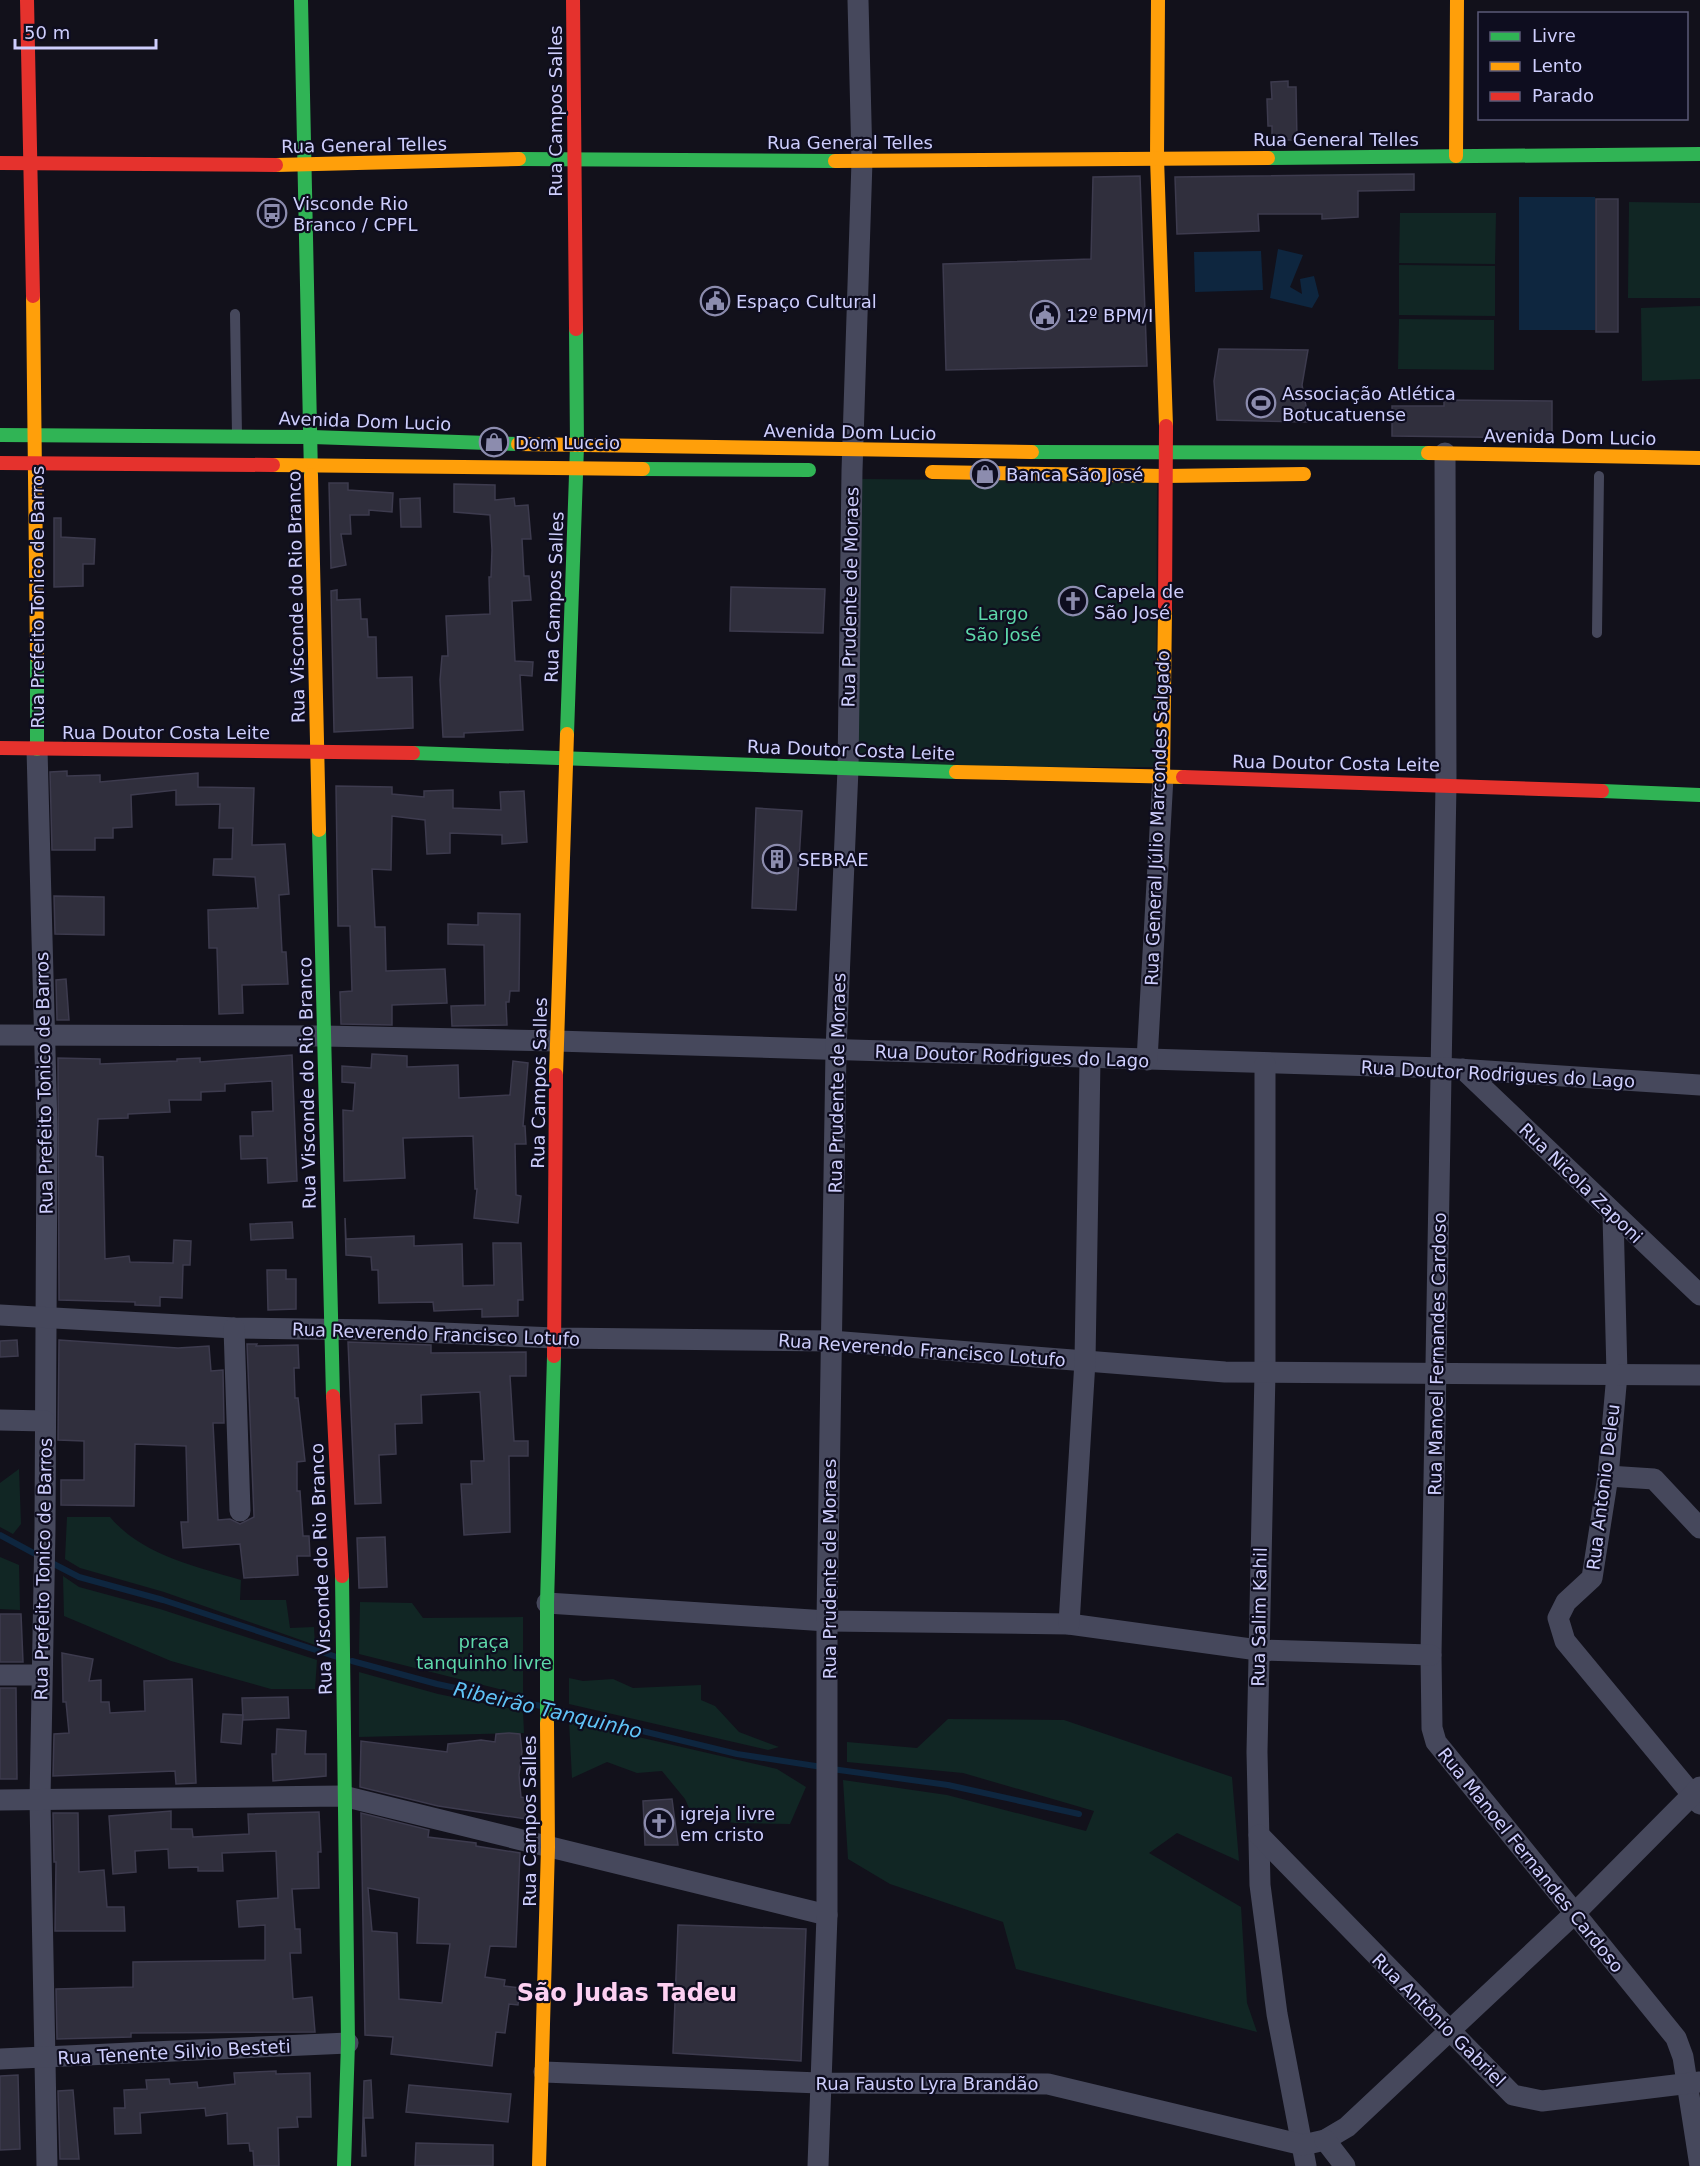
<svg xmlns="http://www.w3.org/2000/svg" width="1700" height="2166" font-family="'DejaVu Sans',sans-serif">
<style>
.green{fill:#112624}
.water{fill:#0e263f}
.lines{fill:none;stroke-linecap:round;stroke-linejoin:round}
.stream{stroke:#0e263f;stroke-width:6}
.building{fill:#302f3d;stroke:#3d3b4e;stroke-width:1.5;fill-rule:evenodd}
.lane{stroke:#46485c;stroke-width:10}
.street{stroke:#46485c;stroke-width:21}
.fast{stroke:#30b455;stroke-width:14}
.slow{stroke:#ff9f0a;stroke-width:14}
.jam{stroke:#e5322d;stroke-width:14}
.labels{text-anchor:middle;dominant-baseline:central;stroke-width:4.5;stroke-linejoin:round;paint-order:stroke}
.street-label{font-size:18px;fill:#cecefd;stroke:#0e0d1f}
.poi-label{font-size:18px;fill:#cecefd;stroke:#0e0d1f;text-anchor:start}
.park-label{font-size:18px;fill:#5ed9ab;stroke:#0e0d1f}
.water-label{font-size:20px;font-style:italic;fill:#60c4f8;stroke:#0e0d1f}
.district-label{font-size:24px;font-weight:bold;fill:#fdd0f2;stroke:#0e0d1f}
</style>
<rect width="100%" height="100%" fill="#12111b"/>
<g class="green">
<polygon points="1629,202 1700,203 1700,298 1628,298"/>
<polygon points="1400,213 1496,213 1495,264 1399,263"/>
<polygon points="1399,265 1495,266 1495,316 1399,315"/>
<polygon points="1700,306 1700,379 1642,381 1641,308"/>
<polygon points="1399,319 1494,320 1494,370 1398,369"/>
<polygon points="862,479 1157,482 1156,767 855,767"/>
<polygon points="19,1469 21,1524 13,1534 0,1527 0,1483"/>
<path d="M67,1517H110C142,1555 194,1566 241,1580L240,1600H286L290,1628L314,1627L315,1645L164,1592L80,1568L65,1559Z"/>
<polygon points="0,1557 19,1565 20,1610 0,1609"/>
<polygon points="63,1576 79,1587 160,1609 317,1660 315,1689 271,1689 171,1661 64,1616"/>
<polygon points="360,1602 412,1603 423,1618 523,1617 523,1695 359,1654"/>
<polygon points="359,1672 438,1694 523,1711 524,1733 359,1737"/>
<polygon points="569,1678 583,1681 613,1679 633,1688 701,1685 701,1700 715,1706 739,1732 779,1747 768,1750 569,1704"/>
<polygon points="948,1719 1064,1720 1232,1777 1239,1861 1177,1833 1149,1853 1241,1907 1247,2003 1257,2032 1016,1969 1003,1922 890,1884 848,1859 843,1780 947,1795 1086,1831 1094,1811 963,1773 847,1762 847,1742 917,1748"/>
<polygon points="569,1721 777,1769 806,1787 790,1824 735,1823 693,1817 685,1799 662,1771 637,1773 607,1762 572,1778"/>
</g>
<g class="water">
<rect x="1519" y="197" width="76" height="133"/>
<polygon points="1278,249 1303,255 1290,287 1302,294 1300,279 1314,276 1319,296 1312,308 1270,298"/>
<polygon points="1261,251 1263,290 1195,292 1194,252"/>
</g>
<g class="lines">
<g class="stream">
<polyline points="0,1535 39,1556"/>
<polyline points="48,1561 79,1577 163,1600 337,1657"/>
<polyline points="352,1661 437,1684 541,1706"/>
<polyline points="556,1710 737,1754 822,1767"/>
<polyline points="832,1769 948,1785 1079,1814"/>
</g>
</g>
<g class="building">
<polygon points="1288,81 1288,87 1296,87 1297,140 1272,140 1272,126 1268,126 1267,99 1272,99 1271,82"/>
<polygon points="1414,174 1414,190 1358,191 1358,217 1322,219 1322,214 1258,214 1259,231 1177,234 1175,177"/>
<polygon points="1140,176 1147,366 946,370 943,264 1091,259 1093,177"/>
<rect x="1596" y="199" width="22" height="133"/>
<polygon points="1219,349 1308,350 1302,385 1309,422 1217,420 1214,381"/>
<polygon points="1444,400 1552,401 1552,438 1392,436 1392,406 1444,406"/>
<polygon points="329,483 348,483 348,490 393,493 392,512 369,510 369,515 350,515 351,534 341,534 346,565 331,568"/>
<polygon points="454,484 495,485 495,500 514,498 515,506 528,505 531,539 522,539 524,576 529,576 531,600 512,601 515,661 533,662 532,676 520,675 523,730 464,733 464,737 443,737 440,680 442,656 448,656 446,616 490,614 489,577 491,577 492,550 490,515 454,512"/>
<polygon points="420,498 421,527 401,527 400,499"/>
<polygon points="54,518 61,518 61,537 95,539 94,564 83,564 83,586 54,587"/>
<polygon points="731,587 825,589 823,633 730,631"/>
<polygon points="337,590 337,600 360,599 361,619 367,619 368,637 376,637 377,678 412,677 413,728 334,732 331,591"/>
<polygon points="67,771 67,776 100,775 100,782 198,773 198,787 254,788 252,845 285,844 289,894 279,895 282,952 286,952 288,984 242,985 243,1013 219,1014 217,948 209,948 208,910 258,908 255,877 213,875 214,859 232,859 233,828 219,828 220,804 176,805 176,790 131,795 132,827 113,828 113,838 95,838 95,850 52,850 50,772"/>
<polygon points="336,786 392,787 392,794 424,797 424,791 453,790 453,808 501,810 500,792 524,791 527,842 502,844 502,835 450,833 450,853 427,854 425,820 392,816 391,870 372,869 375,927 385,927 386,971 445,969 447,1003 392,1005 392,1025 341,1024 340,992 352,991 350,926 338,926"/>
<polygon points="756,808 802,811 796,910 752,908"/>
<polygon points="54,896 104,897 104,935 55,934"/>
<polygon points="478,913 520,914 519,991 510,991 509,1002 506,1002 507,1025 452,1026 451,1006 485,1005 484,945 448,944 448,924 478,925"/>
<polygon points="66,979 69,1020 57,1020 56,980"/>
<polygon points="372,1054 407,1056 407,1067 458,1065 459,1098 510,1095 513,1061 528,1063 523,1126 525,1126 526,1144 515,1144 516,1195 521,1196 518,1223 474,1218 477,1189 475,1189 473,1136 403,1138 405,1178 344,1181 343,1110 353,1111 355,1083 342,1082 342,1066 371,1068"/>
<polygon points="292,1055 297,1181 268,1183 267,1158 241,1159 240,1136 253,1136 252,1112 273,1111 272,1081 225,1084 225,1091 201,1092 201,1100 169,1100 170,1112 128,1114 128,1118 98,1119 96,1156 103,1157 105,1259 129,1256 130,1262 173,1263 174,1240 191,1241 190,1265 183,1265 182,1298 160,1297 160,1306 135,1305 135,1302 59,1300 58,1058 100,1059 100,1064 177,1061 177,1059 200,1058 200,1062"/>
<polygon points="345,1218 346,1239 414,1236 414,1246 462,1244 463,1286 494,1285 493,1243 521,1243 523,1300 518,1300 518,1316 482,1317 482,1309 434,1311 433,1302 379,1303 378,1270 372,1270 371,1257 346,1255"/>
<polygon points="292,1222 293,1238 251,1240 250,1224"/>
<polygon points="267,1270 286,1270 286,1279 296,1279 296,1309 268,1310"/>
<polygon points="17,1340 18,1356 0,1357 0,1341"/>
<polygon points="59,1340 178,1348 209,1346 211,1371 223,1370 224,1423 213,1423 218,1520 230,1519 240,1524 254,1517 247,1344 257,1344 256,1346 298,1345 299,1368 294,1368 295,1398 298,1398 305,1461 297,1462 297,1491 300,1491 303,1536 309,1536 310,1556 297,1556 298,1575 244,1578 240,1544 183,1548 181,1522 188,1522 186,1446 135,1444 134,1506 61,1505 61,1480 84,1480 84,1441 58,1440"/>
<polygon points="348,1342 431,1345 431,1353 526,1352 526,1376 510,1376 514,1441 528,1441 528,1456 509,1456 510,1532 464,1535 461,1484 472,1484 471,1461 484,1461 480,1392 421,1395 422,1423 395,1424 396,1454 379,1455 381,1503 355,1504"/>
<polygon points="385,1537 387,1587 359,1588 357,1538"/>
<polygon points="0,1614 21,1614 23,1662 0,1662"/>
<polygon points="62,1653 93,1659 89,1681 101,1680 101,1702 109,1702 110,1713 145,1711 144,1681 192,1679 196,1783 176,1784 175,1771 53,1776 54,1734 69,1733 66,1702 63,1702"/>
<polygon points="0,1688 16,1688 17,1779 0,1779"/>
<polygon points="288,1697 289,1718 243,1720 242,1698"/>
<polygon points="223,1714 243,1715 241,1744 221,1742"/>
<polygon points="277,1729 306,1731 305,1754 326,1754 326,1776 273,1781 272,1754 276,1754"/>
<polygon points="509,1733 520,1734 522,1752 519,1775 521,1797 526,1798 526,1819 438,1806 360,1787 361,1741 447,1752 448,1744 481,1740 495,1742 496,1734"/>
<polygon points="672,1799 678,1845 645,1845 643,1801"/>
<polygon points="171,1811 171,1829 192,1829 193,1837 249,1834 248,1814 319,1812 321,1852 318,1852 319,1888 292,1889 295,1929 300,1929 301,1953 290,1953 293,1999 312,1997 315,2032 131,2033 131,2037 57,2039 56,1989 133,1987 133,1962 265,1960 265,1925 239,1927 237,1901 278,1898 276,1851 222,1853 223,1871 198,1871 198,1867 169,1868 168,1849 135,1851 136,1872 113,1874 109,1816"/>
<polygon points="53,1813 78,1813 79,1872 104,1870 107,1907 124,1907 125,1931 55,1931 56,1862 54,1862"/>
<path d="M361,1813L429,1830L428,1837L476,1843V1846L520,1853L516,1947L490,1946L485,1977L505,1980L504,1986L520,1988L518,2005L509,2004L505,2033L496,2032L492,2066L391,2054L393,2037L365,2035ZM368,1888L419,1898L417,1943L450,1944L442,2003L399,1999L397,1933L372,1931Z"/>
<polygon points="678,1925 806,1929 801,2061 673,2053"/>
<polygon points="276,2071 276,2074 310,2073 311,2117 297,2117 298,2127 278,2128 279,2166 254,2166 253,2151 250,2151 249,2143 228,2144 227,2113 206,2116 205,2108 140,2113 141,2133 115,2134 114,2108 125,2108 124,2090 147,2089 146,2080 169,2079 170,2084 197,2082 198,2088 235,2084 234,2073"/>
<polygon points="18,2075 20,2149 0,2150 0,2076"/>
<polygon points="371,2080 373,2118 364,2118 366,2156 362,2156 364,2081"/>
<polygon points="409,2085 511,2094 508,2122 406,2112"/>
<polygon points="73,2090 79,2159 60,2159 58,2091"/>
<polygon points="416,2143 493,2145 493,2166 415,2166"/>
</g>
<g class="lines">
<g class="lane">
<polyline points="235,314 237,435"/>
<polyline points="1597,633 1599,476"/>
</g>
<g class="street">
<polyline points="1445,453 1446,784 1431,1655 1432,1728 1436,1742 1676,2038 1683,2057 1700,2166"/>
<polyline points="37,749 47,1127 45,1529 40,1800 47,2166"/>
<polyline points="0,1035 324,1036 556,1041 1442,1068 1700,1085"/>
<polyline points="1147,1060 1163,777"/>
<polyline points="1265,1064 1265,1372 1257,1752 1260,1885 1277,2014 1306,2166"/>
<polyline points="1463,1069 1700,1295"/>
<polyline points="1613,1215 1617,1374 1608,1476 1592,1578 1566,1602 1558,1618 1565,1641 1700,1804"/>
<polyline points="0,1315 234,1328 377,1330 555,1338 831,1341 1225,1372 1700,1375"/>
<polyline points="234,1328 240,1511"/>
<polyline points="0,1420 45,1421"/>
<polyline points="1608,1476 1654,1479 1700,1528"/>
<polyline points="547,1603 827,1621 1069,1624 1258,1650 1431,1655"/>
<polyline points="1069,1624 1085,1361 1090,1059"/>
<polyline points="0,1675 41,1675"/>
<polyline points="0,1800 343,1796 827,1915"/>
<polyline points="1259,1835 1513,2095 1542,2101 1700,2082"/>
<polyline points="0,2059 348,2043"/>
<polyline points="544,2072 819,2083 1048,2084 1303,2145 1325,2140 1347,2127 1574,1914 1700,1787"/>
<polyline points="1325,2140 1345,2166"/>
<polyline points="818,2166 827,1915 827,1621 836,1050 848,769 852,471 862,161 858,0"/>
</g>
<g class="fast">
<polyline points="301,0 311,475"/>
<polyline points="1268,158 1700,154"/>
<polyline points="519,159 835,161"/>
<polyline points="0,435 312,437 518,444"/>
<polyline points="1032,452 1428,453"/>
<polyline points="643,469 809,470"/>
<polyline points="37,657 37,749"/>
<polyline points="567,734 577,446 576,329"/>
<polyline points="413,753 956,772"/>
<polyline points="1602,791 1700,795"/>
<polyline points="319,830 333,1396"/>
<polyline points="342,1576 348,2043 344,2166"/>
<polyline points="547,1723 547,1603 554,1356"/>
</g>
<g class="slow">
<polyline points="1158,0 1157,158 1166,426"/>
<polyline points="1456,156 1457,0"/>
<polyline points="835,161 1268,158"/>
<polyline points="276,165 519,159"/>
<polyline points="33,296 37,657"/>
<polyline points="518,444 1032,452"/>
<polyline points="1428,453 1700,458"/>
<polyline points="273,465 643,469"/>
<polyline points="932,472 1165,476 1304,474"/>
<polyline points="311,475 319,830"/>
<polyline points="956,772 1183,777"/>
<polyline points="1163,777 1165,609"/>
<polyline points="556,1075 567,734"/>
<polyline points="539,2166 548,1847 547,1723"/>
</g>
<g class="jam">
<polyline points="27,0 33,296"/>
<polyline points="573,0 576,329"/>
<polyline points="0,163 276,165"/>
<polyline points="0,463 273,465"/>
<polyline points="1165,609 1166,426"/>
<polyline points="0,748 413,753"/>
<polyline points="1183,777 1602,791"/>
<polyline points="554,1356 556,1075"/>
<polyline points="333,1396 342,1576"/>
</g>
</g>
<defs>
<g id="bus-ring" transform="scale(1.5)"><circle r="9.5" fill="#0e0d1f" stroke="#8c8cae" stroke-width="1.5"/><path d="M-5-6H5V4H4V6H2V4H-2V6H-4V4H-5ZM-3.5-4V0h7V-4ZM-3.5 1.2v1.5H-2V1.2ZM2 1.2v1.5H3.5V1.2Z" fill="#8c8cae"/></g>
<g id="civic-ring" transform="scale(1.5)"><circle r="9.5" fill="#0e0d1f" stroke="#8c8cae" stroke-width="1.5"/><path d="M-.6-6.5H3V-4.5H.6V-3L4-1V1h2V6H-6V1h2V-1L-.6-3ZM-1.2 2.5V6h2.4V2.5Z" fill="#8c8cae"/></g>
<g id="stadium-ring" transform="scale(1.5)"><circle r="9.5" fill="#0e0d1f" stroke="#8c8cae" stroke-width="1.5"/><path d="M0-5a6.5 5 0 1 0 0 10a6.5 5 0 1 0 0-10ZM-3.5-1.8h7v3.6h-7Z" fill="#8c8cae"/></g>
<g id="shop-ring" transform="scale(1.5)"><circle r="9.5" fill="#0e0d1f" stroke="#8c8cae" stroke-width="1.5"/><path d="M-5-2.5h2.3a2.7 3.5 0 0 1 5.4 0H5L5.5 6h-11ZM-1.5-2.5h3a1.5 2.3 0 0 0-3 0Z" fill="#8c8cae"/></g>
<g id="church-ring" transform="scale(1.5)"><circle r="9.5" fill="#0e0d1f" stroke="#8c8cae" stroke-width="1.5"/><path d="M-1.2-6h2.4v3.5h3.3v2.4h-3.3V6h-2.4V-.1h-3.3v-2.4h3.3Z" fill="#8c8cae"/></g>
<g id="building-ring" transform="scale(1.5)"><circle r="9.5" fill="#0e0d1f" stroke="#8c8cae" stroke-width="1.5"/><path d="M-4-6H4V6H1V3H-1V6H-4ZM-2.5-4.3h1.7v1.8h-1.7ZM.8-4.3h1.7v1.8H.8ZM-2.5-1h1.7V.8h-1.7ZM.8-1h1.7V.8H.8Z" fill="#8c8cae"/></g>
</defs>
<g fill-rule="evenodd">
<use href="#bus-ring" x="272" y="213"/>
<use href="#civic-ring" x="715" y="301"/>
<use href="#civic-ring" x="1045" y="315"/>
<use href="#stadium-ring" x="1261" y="403"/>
<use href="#shop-ring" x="494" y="442"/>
<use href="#shop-ring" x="985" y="474"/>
<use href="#church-ring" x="1073" y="601"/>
<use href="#building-ring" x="777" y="859"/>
<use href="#church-ring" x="659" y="1823"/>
</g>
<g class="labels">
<g class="street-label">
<text transform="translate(555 111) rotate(-90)">Rua Campos Salles</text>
<text x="1336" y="139">Rua General Telles</text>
<text x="850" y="142">Rua General Telles</text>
<text transform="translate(364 145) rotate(-1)">Rua General Telles</text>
<text transform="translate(365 421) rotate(2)">Avenida Dom Lucio</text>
<text transform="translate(850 432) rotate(1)">Avenida Dom Lucio</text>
<text transform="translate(1570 437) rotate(1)">Avenida Dom Lucio</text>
<text transform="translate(37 597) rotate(-90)">Rua Prefeito Tonico de Barros</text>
<text transform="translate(296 597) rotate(-91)">Rua Visconde do Rio Branco</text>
<text transform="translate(554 597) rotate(-88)">Rua Campos Salles</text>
<text transform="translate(850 597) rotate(-89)">Rua Prudente de Moraes</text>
<text x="166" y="732">Rua Doutor Costa Leite</text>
<text transform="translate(851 750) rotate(2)">Rua Doutor Costa Leite</text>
<text transform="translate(1336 763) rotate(1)">Rua Doutor Costa Leite</text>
<text transform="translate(1157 818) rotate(-88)">Rua General Júlio Marcondes Salgado</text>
<text transform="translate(1012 1056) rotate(2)">Rua Doutor Rodrigues do Lago</text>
<text transform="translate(1498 1074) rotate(3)">Rua Doutor Rodrigues do Lago</text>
<text transform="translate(44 1083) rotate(-91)">Rua Prefeito Tonico de Barros</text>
<text transform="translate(307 1083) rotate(-91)">Rua Visconde do Rio Branco</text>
<text transform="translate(539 1083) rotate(-89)">Rua Campos Salles</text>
<text transform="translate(837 1083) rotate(-89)">Rua Prudente de Moraes</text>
<text transform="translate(1581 1183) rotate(44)">Rua Nicola Zaponi</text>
<text transform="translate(436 1334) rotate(2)">Rua Reverendo Francisco Lotufo</text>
<text transform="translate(922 1350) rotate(4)">Rua Reverendo Francisco Lotufo</text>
<text transform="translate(1437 1354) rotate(-89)">Rua Manoel Fernandes Cardoso</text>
<text transform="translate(1603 1487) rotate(-83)">Rua Antonio Deleu</text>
<text transform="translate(43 1569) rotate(-89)">Rua Prefeito Tonico de Barros</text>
<text transform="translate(321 1569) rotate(-92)">Rua Visconde do Rio Branco</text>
<text transform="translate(829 1569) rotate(-90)">Rua Prudente de Moraes</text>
<text transform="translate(1259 1617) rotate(-89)">Rua Salim Kahil</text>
<text transform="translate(529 1821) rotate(-90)">Rua Campos Salles</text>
<text transform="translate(1531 1860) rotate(51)">Rua Manoel Fernandes Cardoso</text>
<text transform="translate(1439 2020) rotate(45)">Rua Antônio Gabriel</text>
<text transform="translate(174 2052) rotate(-3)">Rua Tenente Silvio Besteti</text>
<text x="927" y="2083">Rua Fausto Lyra Brandão</text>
</g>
<g class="poi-label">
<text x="293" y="203">Visconde Rio<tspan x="293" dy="21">Branco / CPFL</tspan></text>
<text x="736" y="301">Espaço Cultural</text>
<text x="1066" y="315">12º BPM/I</text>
<text x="1282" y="393">Associação Atlética<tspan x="1282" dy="21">Botucatuense</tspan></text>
<text x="515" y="442">Dom Luccio</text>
<text x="1006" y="474">Banca São José</text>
<text x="1094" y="591">Capela de<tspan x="1094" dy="21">São José</tspan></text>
<text x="798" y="859">SEBRAE</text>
<text x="680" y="1813">igreja livre<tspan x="680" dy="21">em cristo</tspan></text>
</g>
<g class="park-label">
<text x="1003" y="613">Largo<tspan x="1003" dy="21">São José</tspan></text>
<text x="484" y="1641">praça<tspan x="484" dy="21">tanquinho livre</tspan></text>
</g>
<g class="water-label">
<text transform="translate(548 1710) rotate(13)">Ribeirão Tanquinho</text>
</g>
<g class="district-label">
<text x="627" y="1993">São Judas Tadeu</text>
</g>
</g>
<rect x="1478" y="12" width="210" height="108" fill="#0e0d1f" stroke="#5b5a78" stroke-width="1.5"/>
<rect x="1490" y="32" width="30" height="9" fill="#30b455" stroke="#5b5a78" stroke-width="1.5"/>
<text x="1532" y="42" font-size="18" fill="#cecefd">Livre</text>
<rect x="1490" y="62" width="30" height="9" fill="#ff9f0a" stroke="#5b5a78" stroke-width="1.5"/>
<text x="1532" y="72" font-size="18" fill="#cecefd">Lento</text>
<rect x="1490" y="92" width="30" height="9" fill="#e5322d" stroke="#5b5a78" stroke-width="1.5"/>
<text x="1532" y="102" font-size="18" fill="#cecefd">Parado</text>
<path d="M15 39v9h141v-9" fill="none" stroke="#cecefd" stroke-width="3"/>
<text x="24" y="39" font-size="18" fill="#cecefd" stroke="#0e0d1f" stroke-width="4.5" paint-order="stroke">50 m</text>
</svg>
